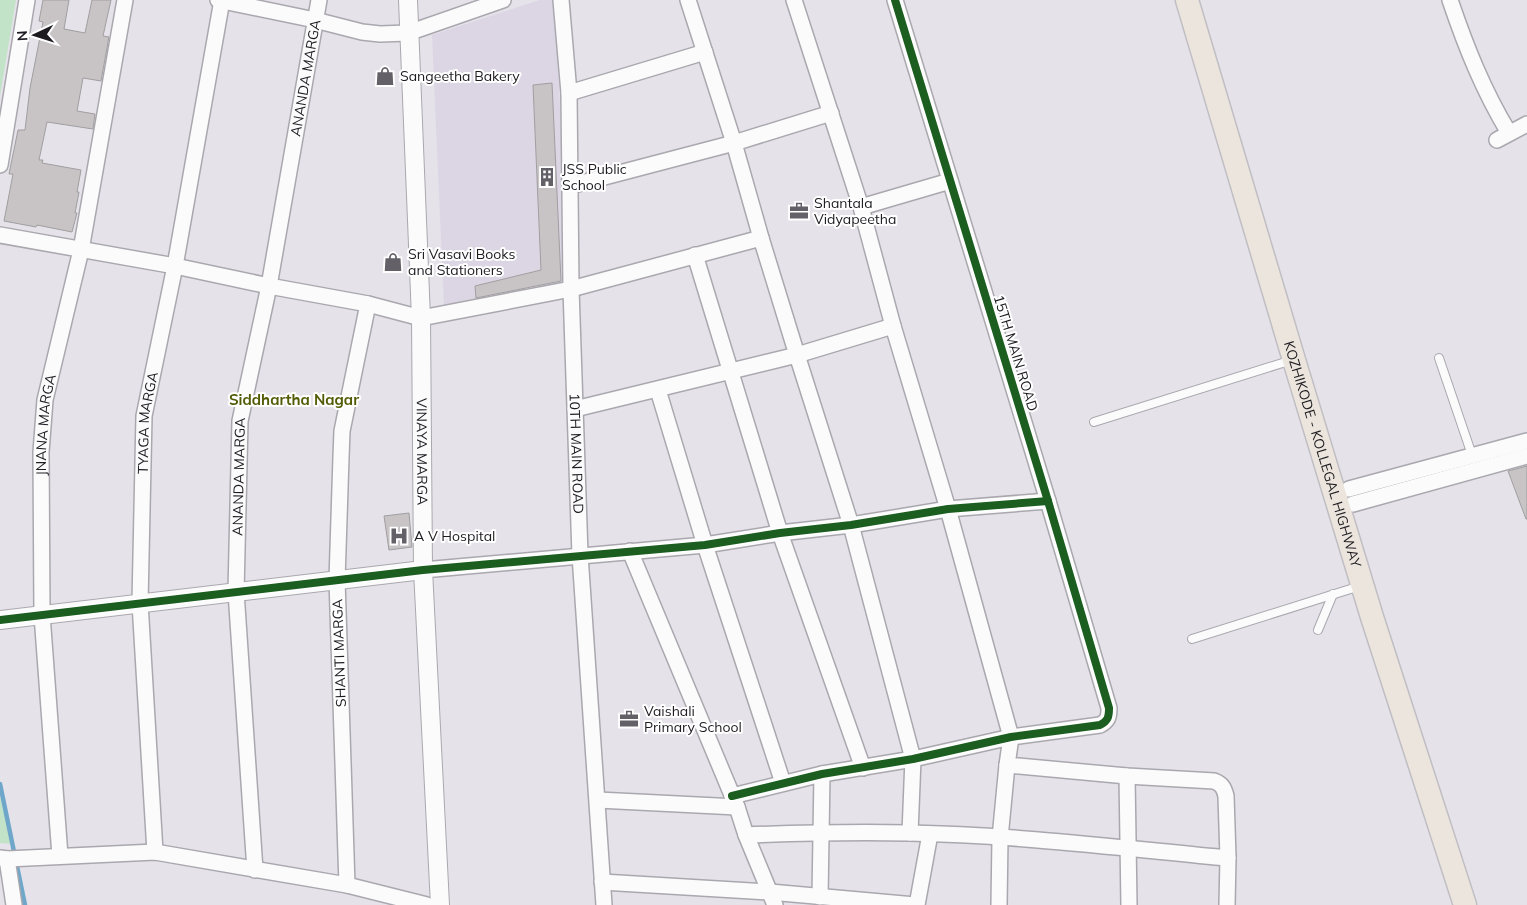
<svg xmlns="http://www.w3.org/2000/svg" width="1527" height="905" font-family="Mulish,sans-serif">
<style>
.built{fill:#dbd5e4}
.green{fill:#c3e3c8}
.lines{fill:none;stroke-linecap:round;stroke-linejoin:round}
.stream{stroke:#6fa7ca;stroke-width:4.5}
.building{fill:#c8c4c6;stroke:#a19ea0}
.service-casing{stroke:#aaa8ae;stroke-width:10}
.minor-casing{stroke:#aaa8ae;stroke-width:18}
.tertiary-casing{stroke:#aaa8ae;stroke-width:20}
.primary-casing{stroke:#c0bec3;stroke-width:25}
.service{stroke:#fbfbfc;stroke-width:8}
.minor{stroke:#fbfbfc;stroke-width:15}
.tertiary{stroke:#fbfbfc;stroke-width:18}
.primary{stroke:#ebe5dd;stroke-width:22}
.cycleway-casing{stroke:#fff;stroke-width:11}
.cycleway{stroke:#1b5e20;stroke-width:8}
.labels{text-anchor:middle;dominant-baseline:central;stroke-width:4;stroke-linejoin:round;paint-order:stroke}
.poi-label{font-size:14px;fill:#1d1b20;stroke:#fff;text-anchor:start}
.street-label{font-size:14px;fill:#1d1b20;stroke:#fff}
.neighbourhood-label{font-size:15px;font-weight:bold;fill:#535b05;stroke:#fff}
</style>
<rect width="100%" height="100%" fill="#e5e2ea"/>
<polygon class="built" points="540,0 555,0 568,283 444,305 432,35"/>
<g class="green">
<polygon points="0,0 16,0 0,96"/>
<polygon points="0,796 14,844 0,843"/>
</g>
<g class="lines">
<polyline class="stream" points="0,784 25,905"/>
</g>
<g class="building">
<polygon points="43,0 69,0 64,29 85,33 92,0 111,0 103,36 109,37 101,81 83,78 77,111 95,114 93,129 47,122 39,160 43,160 42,163 81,170 77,192 79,192 75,213 77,213 72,232 37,225 36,227 4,221 13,174 9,174 18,130 25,130 30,88 43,22 39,21"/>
<polygon points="552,83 561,281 476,298 475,286 541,270 533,85"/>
<polygon points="1527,466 1527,519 1526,519 1508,471"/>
<polygon points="409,513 412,547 389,550 384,516"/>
</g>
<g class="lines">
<g class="service-casing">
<g id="service">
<polyline points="1439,358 1472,455"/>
<polyline points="1094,422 1292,360"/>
<polyline points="1318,630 1333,594"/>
<polyline points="1192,639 1360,586"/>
</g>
</g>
<g class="minor-casing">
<g id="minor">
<polyline points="218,0 315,20 362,32 380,34 408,33 503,0"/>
<path id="s1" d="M561,0L569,93L571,289L580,555L604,905"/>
<polyline points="688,0 734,143 761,238 797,355 851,525 913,759 910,833"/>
<path d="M794,0L861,207L893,326L948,509L1011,737L1007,765L1127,776L1214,781C1222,784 1224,788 1226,796L1228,858L1227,905"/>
<path d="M1450,0C1466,47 1483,90 1509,133"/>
<polyline points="569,93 705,52"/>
<polyline points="1497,140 1527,124"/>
<polyline points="0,165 27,0"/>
<polyline points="570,186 734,143 831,113"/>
<polyline points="861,207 950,181"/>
<polyline points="0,235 175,266 269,286 368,304 421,318 571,289 761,238"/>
<polyline points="695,255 780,533 863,768"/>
<polyline points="658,390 705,545 783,783"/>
<polyline points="575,409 797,355 893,326"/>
<polyline points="1349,489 1527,441"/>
<polyline points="1353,504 1527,456"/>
<polyline points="630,551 737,807 746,835 775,905"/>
<polyline points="423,570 705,545 780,533 851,525 948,509 1048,501"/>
<polyline points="1127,776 1129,905"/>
<path d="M732,796L822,774L913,759L1011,737L1100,725C1108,721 1109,717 1109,708L1048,501L895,0"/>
<polyline points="598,800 737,807"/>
<path d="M746,835C800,833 855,832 909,833C1015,835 1122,848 1228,858"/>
<path id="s2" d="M155,852L140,603L144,416L175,266L222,0"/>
<path id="s3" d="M60,856L42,615L41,452L45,400L81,250L125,0"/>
<polyline points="0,858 7,859 14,905"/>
<polyline points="7,859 155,852 347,885 427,905"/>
<path id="s4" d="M255,870L236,592L240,421L269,286L319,0"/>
<polyline points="602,882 770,892 915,905"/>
<polyline points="347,885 337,580 341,457 342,431 368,304"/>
<polyline points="820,897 822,774"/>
<polyline points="917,905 930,834"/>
<polyline points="999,905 1000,838 1007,765"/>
</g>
</g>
<g class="tertiary-casing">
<g id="tertiary">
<path id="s5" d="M408,0L421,318L423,570L440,905"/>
<polyline points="0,620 423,570"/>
</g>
</g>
<g class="primary-casing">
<g id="primary">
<path id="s6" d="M1187,0L1294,360L1372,617L1465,905"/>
</g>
</g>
<use href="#service" class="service"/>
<use href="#minor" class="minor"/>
<use href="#tertiary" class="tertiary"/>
<use href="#primary" class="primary"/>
<g class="cycleway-casing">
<g id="cycleway">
<polyline points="0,620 423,570 705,545 780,533 851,525 948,509 1048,501"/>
<path d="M732,796L822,774L913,759L1011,737L1100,725C1108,721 1109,717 1109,708L1048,501L895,0"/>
</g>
</g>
<use href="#cycleway" class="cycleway"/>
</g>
<defs>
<g id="shop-bare" transform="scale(1.5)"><path d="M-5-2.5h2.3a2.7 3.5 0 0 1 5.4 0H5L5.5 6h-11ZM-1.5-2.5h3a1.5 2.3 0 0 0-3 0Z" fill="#636167" stroke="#fff" stroke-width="2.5" paint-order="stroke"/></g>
<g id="building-bare" transform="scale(1.5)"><path d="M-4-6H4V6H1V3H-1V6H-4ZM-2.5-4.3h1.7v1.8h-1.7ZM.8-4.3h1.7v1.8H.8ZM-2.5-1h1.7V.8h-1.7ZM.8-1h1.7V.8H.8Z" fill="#636167" stroke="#fff" stroke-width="2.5" paint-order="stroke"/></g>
<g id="office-bare" transform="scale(1.5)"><path d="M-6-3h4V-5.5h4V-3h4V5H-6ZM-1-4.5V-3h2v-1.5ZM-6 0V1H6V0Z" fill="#636167" stroke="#fff" stroke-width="2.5" paint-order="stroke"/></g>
<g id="hospital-bare" transform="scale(1.5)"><path d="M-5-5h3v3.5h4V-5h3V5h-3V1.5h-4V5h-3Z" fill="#636167" stroke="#fff" stroke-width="2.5" paint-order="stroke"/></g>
</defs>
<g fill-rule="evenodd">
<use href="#shop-bare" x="385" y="76"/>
<use href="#building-bare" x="547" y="177"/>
<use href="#office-bare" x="799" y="211"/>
<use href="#shop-bare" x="393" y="262"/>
<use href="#hospital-bare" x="399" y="536"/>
<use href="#office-bare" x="629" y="719"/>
</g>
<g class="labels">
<g class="poi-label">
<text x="400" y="76">Sangeetha Bakery</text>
<text x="562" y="169">JSS Public<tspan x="562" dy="16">School</tspan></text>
<text x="814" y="203">Shantala<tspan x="814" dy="16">Vidyapeetha</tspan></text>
<text x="408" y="254">Sri Vasavi Books<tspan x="408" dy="16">and Stationers</tspan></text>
<text x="414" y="536">A V Hospital</text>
<text x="644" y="711">Vaishali<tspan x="644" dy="16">Primary School</tspan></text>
</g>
<g class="street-label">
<text stroke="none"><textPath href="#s4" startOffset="799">ANANDA MARGA</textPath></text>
<text transform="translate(1016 353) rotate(73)">15TH MAIN ROAD</text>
<text stroke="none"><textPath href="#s2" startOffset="430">TYAGA MARGA</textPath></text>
<text stroke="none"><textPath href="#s3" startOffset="432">JNANA MARGA</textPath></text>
<text stroke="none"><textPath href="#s5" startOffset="452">VINAYA MARGA</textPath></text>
<text stroke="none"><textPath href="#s1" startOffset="454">10TH MAIN ROAD</textPath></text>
<text stroke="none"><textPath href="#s6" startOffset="474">KOZHIKODE - KOLLEGAL HIGHWAY</textPath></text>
<text stroke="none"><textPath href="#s4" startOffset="394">ANANDA MARGA</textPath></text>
<text transform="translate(339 653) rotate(-92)">SHANTI MARGA</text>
</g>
<g class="neighbourhood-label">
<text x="294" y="399">Siddhartha Nagar</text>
</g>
</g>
<g transform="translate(35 35) rotate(266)" stroke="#ffffff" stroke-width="4" paint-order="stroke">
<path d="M0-4L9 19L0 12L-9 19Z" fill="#1d1b20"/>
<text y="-8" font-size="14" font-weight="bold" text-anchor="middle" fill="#1d1b20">N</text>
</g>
</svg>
